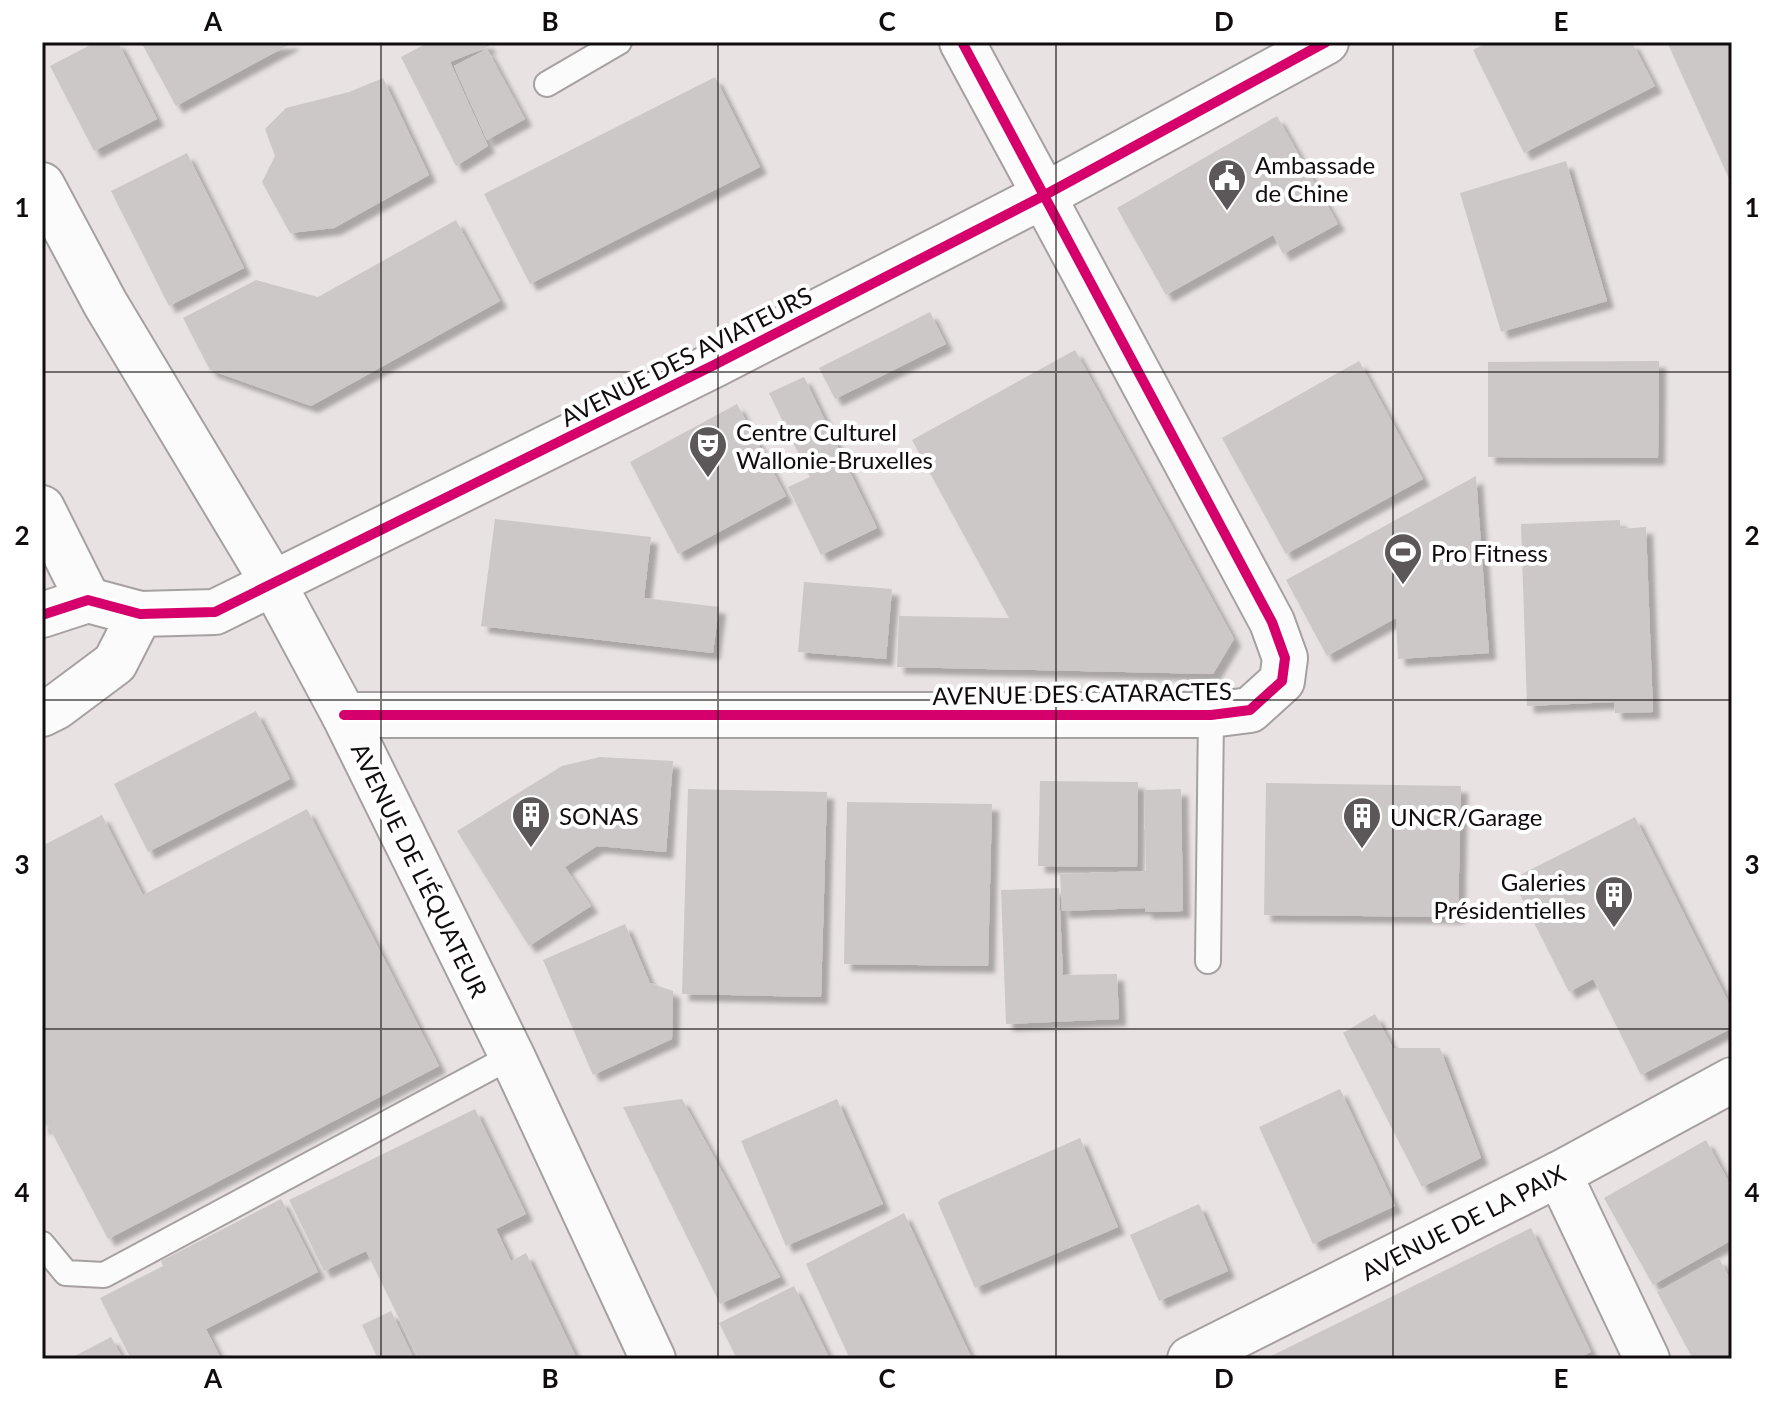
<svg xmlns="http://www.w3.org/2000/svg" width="1774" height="1401" font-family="Lato,sans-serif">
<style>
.building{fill:#cdc8c8;filter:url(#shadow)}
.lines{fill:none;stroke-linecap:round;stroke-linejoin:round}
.service-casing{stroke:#a6a1a1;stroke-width:28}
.minor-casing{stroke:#a6a1a1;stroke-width:48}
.tertiary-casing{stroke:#a6a1a1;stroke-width:48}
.service{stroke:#fcfbfb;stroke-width:24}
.minor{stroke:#fcfbfb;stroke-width:44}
.tertiary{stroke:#fcfbfb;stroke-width:44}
.cycleway-casing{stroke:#fff;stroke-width:15}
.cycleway{stroke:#d6006c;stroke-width:10}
.grid{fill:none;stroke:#110c0d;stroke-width:2;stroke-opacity:0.55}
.labels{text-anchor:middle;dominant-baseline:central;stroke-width:8;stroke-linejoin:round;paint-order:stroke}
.poi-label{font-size:24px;fill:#110c0d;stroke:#fff;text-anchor:start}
.street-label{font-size:24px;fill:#110c0d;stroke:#fff}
.neatline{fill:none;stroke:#110c0d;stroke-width:3}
.grid-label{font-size:26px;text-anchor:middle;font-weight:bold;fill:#110c0d}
</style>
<defs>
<filter id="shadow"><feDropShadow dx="7" dy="7" stdDeviation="2" flood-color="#0004"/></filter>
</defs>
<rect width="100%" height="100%" fill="#e8e2e2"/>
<g class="building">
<polygon points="96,42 118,42 157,119 94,151 50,66"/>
<polygon points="141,42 294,42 176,106"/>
<polygon points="429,42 486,42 490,46 450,62 488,146 456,166 401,57"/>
<polygon points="1488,42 1632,42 1655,86 1524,153 1473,50"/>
<polygon points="1667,42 1732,42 1732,185"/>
<polygon points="487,49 525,119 487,140 454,66"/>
<polygon points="715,77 760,167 530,284 484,194"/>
<polygon points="383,78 429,175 334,228 290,233 262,182 275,156 265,129 286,108 349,92"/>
<polygon points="1277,116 1338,224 1283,254 1273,235 1166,295 1117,208"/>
<polygon points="187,153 244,268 169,306 111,191"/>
<polygon points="1566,161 1607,301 1501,332 1460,193"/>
<polygon points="456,220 500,301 311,406 210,370 183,318 256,280 318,297"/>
<polygon points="930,312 946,344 835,399 819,368"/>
<polygon points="1075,350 1234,639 1213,674 897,667 899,616 1009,618 912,440"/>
<polygon points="1359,361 1423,479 1286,554 1222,438"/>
<polygon points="1659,361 1658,458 1488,457 1488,362"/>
<polygon points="804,377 877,528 821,555 788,487 810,477 769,393"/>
<polygon points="737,404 786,496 678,554 630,462"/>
<polygon points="1476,476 1489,653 1398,659 1396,618 1327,656 1286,580"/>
<polygon points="495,519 651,537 644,598 719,607 713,653 481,626"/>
<polygon points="1620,520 1620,529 1646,527 1653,712 1615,713 1614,702 1527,706 1521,524"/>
<polygon points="804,582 892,589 886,659 798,652"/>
<polygon points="256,711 290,779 148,852 114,784"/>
<polygon points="600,757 673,761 666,852 597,846 565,867 591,906 529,946 457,831 562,766"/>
<polygon points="1040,781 1138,782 1137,867 1038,866"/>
<polygon points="1266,783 1461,786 1458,917 1264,915"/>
<polygon points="688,789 827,792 821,997 682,994"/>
<polygon points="1181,789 1183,911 1145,912 1145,908 1062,911 1060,874 1146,871 1144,790"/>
<polygon points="847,802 992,804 988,966 844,964"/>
<polygon points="307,809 439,1066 108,1239 48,1125 42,1128 42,846 102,815 143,895"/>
<polygon points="1635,817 1732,1009 1732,1028 1641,1075 1593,979 1569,992 1512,879"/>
<polygon points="1059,888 1063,975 1117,974 1119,1019 1006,1024 1001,890"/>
<polygon points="625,924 650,983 673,991 672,1039 593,1075 543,960"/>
<polygon points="1375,1014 1393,1048 1440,1048 1481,1158 1422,1187 1343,1033"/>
<polygon points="1340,1089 1395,1206 1313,1244 1259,1127"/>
<polygon points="682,1099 780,1277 720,1304 623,1107"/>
<polygon points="837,1099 883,1204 786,1246 741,1141"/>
<polygon points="475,1109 526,1214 496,1229 511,1261 526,1253 576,1357 572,1359 419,1359 366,1251 324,1271 289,1200"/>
<polygon points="1080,1138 1118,1227 975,1288 938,1203 941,1199"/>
<polygon points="1706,1140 1732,1188 1732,1240 1653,1285 1604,1198"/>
<polygon points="281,1199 318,1272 206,1329 221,1359 131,1359 100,1298 163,1266 161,1261"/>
<polygon points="1199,1204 1228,1271 1159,1301 1130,1235"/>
<polygon points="904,1213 972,1359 850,1359 806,1264"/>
<polygon points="1531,1228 1591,1352 1576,1359 1265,1359"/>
<polygon points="1719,1258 1732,1283 1732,1359 1693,1359 1657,1292"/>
<polygon points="794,1286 830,1359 737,1359 719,1323"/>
<polygon points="391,1311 414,1359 378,1359 362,1325"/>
<polygon points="111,1337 123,1359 69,1359"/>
</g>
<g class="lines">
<g class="service-casing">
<g id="service">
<polyline points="547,84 619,42"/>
<polyline points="1208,961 1211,715"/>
<polyline points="42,1244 66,1273 104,1275 512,1056"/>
</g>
</g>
<g class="minor-casing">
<g id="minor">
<polyline points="962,42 1035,177 1043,196"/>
<polyline points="42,508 88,600"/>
<polyline points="1559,1174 1647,1359"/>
</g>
</g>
<g class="tertiary-casing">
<g id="tertiary">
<polyline points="42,185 105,303 273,583 344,715 512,1056 653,1359"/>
<polyline points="42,615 88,600 140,614 215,612 714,365 1043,196 1326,42"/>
<polyline points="42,714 56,707 115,663 140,614"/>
<polyline points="344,715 1211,715 1250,710 1282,681 1285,658 1272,622 1043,196"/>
<polyline points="1190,1359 1559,1174 1732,1080"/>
</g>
</g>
<use href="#service" class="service"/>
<use href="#minor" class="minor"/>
<use href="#tertiary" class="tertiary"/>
<g class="cycleway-casing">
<g id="cycleway">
<polyline points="42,615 88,600 140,614 215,612 714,365 1043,196 1326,42"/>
<polyline points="344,715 1211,715 1250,710 1282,681 1285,658 1272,622 962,42"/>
</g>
</g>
<use href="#cycleway" class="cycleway"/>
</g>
<path class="grid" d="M381,42V1359M718,42V1359M1056,42V1359M1393,42V1359M42,372H1732M42,700H1732M42,1029H1732"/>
<defs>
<g id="civic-pin" transform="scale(2)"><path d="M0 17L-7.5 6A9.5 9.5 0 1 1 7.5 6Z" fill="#5c5758" stroke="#fff"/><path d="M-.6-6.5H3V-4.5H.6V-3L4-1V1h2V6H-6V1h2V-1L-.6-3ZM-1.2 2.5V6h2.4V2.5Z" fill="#fff"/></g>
<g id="theatre-pin" transform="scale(2)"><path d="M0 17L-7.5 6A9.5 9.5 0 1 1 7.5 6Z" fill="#5c5758" stroke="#fff"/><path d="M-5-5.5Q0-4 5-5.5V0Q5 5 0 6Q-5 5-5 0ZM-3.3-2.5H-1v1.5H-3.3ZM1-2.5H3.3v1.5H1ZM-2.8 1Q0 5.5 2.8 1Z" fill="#fff"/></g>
<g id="stadium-pin" transform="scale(2)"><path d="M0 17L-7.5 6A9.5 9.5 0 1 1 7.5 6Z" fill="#5c5758" stroke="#fff"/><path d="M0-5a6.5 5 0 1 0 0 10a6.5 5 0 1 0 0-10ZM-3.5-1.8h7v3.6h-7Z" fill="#fff"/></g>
<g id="building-pin" transform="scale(2)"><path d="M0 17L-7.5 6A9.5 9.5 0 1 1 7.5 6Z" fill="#5c5758" stroke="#fff"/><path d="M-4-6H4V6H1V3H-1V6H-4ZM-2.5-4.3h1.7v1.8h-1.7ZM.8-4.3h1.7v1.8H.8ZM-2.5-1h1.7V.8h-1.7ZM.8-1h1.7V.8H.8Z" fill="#fff"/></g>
</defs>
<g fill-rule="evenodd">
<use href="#civic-pin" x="1227" y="178"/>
<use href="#theatre-pin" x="708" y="445"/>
<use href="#stadium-pin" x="1403" y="552"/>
<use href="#building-pin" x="531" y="815"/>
<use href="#building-pin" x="1362" y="816"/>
<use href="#building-pin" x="1614" y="895"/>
</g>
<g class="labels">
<g class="poi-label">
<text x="1255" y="164">Ambassade<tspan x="1255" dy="28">de Chine</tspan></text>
<text x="736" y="431">Centre Culturel<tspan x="736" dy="28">Wallonie-Bruxelles</tspan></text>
<text x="1431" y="552">Pro Fitness</text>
<text x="559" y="815">SONAS</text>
<text x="1390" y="816">UNCR/Garage</text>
<text x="1586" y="881" text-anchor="end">Galeries<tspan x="1586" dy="28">Présidentielles</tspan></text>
</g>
<g class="street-label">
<text transform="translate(686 356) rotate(-27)">AVENUE DES AVIATEURS</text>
<text transform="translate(1082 693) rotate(-1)">AVENUE DES CATARACTES</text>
<text transform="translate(420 870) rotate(64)">AVENUE DE L'ÉQUATEUR</text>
<text transform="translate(1463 1222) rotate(-27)">AVENUE DE LA PAIX</text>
</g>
</g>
<rect width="1774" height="1401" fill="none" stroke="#ffffff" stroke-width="88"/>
<rect x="44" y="44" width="1686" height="1313" class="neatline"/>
<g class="grid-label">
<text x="213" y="31">A</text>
<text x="550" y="31">B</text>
<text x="887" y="31">C</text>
<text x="1224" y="31">D</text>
<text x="1561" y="31">E</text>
<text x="22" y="217">1</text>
<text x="1752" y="217">1</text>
<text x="22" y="545">2</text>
<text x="1752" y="545">2</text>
<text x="22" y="874">3</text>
<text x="1752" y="874">3</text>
<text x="22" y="1202">4</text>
<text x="1752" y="1202">4</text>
<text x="213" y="1388">A</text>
<text x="550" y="1388">B</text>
<text x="887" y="1388">C</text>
<text x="1224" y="1388">D</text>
<text x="1561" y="1388">E</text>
</g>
</svg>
